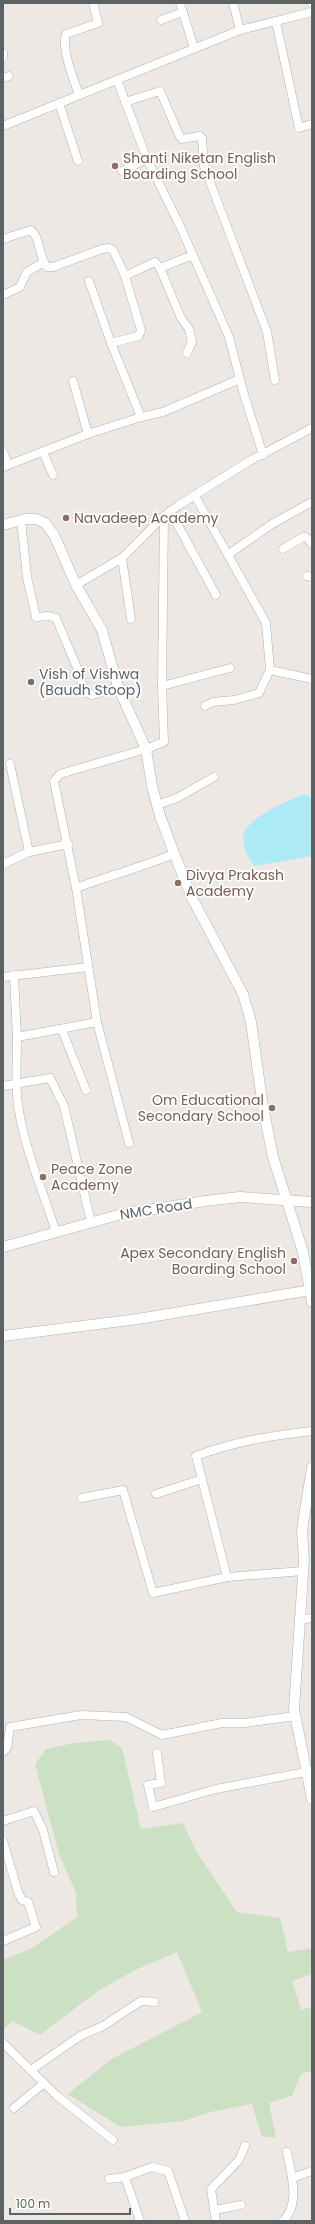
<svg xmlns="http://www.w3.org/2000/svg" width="315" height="2224" font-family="Poppins,sans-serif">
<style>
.green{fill:#cce1c3}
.water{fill:#aceaf5}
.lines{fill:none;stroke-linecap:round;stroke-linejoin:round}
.minor-casing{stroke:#afb3b5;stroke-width:9}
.tertiary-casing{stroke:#afb3b5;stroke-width:11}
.minor{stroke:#fff;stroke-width:8}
.tertiary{stroke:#fff;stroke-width:10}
.education-dot{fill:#8d6e63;stroke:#fff;stroke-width:1.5}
.worship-dot{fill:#6b7280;stroke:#fff;stroke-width:1.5}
.labels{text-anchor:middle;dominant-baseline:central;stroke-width:3.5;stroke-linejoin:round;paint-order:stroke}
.education-label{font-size:14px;fill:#785e54;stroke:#fff;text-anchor:start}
.worship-label{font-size:14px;fill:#5b616d;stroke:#fff;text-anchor:start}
.street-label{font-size:14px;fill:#5c6163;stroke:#fff}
</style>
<rect width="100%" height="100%" fill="#ede8e4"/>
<polygon class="green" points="110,1740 122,1748 141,1829 183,1823 196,1851 237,1912 280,1918 288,1952 312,1948 312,1974 292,1981 301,2010 312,2007 312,2071 301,2074 292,2096 269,2103 276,2137 262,2137 252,2104 210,2112 184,2121 120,2127 68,2094 110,2060 202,2012 177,1952 135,1970 98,1991 40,2035 12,2021 3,2030 3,1960 32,1948 77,1917 76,1893 59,1854 35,1764 46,1749 74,1743"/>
<path class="water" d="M303,794L310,797L312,801V856L254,866C249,858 244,850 243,840C241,819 287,802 303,794Z"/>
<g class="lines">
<g class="minor-casing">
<g id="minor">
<polyline points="180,3 194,48"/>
<polyline points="233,3 240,30"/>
<polyline points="312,3 312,4"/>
<polyline points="161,20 183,12"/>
<polyline points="276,22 299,128 312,124"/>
<polyline points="3,53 3,57"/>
<polyline points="3,78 9,76"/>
<polyline points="117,80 147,159 181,228 229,337 243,391 263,455"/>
<path d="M79,95C74,80 61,49 66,34L98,23L93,3"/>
<polyline points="125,102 160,91 180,137 182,139 200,136 202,138 204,166 267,332 275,380"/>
<polyline points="59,103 78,161"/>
<polyline points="3,126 240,30 312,12"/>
<polyline points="122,171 147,159"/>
<path d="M3,239L31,230C41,238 38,256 47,267H53L102,249L108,248L113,250L125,276L141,330L139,336L111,343L89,281"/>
<polyline points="160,268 181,318 189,329 192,342 187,353"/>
<polyline points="125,276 155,262 160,268 193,255"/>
<polyline points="3,295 20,287 27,272 44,262"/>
<polyline points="111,343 141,417"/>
<polyline points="73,381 88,434"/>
<polyline points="3,452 8,465"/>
<polyline points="43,452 53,475"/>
<polyline points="3,467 88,434 141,417 163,412 240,379"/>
<polyline points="195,496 266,623 270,670 312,679"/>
<polyline points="170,511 216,595"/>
<polyline points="21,520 27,577 36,617 49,616 56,618 78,670 85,692 92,695 118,687"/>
<polyline points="283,549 303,537 306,537 312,544"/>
<polyline points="229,554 272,524 312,502"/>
<polyline points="122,558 131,619"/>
<polyline points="307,576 312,577"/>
<polyline points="76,585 122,558 164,516 179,505 251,460 312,428"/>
<polyline points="162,686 230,668"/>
<polyline points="205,706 213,702 234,700 259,693 270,670"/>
<polyline points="10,764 29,852"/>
<polyline points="157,805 177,798 214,777"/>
<polyline points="3,864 29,852 68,844"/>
<path d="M76,888C109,876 142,867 174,854"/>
<polyline points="14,975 17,1037"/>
<polyline points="3,977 88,967"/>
<polyline points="97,1022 129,1143"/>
<polyline points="62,1030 86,1090"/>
<polyline points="3,1086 50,1078 64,1106 91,1222"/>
<path d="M56,1232C43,1191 24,1148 18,1105C15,1083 17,1060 17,1037L97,1022L76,888L54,781L60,774L146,749L164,742L162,686L164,516"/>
<polyline points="156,1494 202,1479"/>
<polyline points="82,1498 123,1490 153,1593 227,1577 303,1571"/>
<path d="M227,1577L196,1456C237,1441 269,1436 312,1431"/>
<polyline points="299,1620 312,1618"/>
<polyline points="3,1752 7,1748 10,1727 81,1715 126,1717 162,1735 222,1723 244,1723 296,1716"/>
<polyline points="157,1753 161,1783 148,1785 153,1807 216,1789 306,1772"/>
<polyline points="3,1821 34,1811 43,1830 54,1872"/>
<polyline points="3,1841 18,1892 22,1900 28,1902 36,1927 3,1941"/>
<polyline points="3,2043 56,2095 113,2140"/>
<polyline points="31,2070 80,2036 103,2026 141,2001 154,2002"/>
<polyline points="14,2108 44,2083"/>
<polyline points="125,2177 140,2221"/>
<polyline points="292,2178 312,2171"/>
<polyline points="109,2179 125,2177 152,2167 168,2171 185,2221"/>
<polyline points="214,2210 241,2205"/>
<polyline points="216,2221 211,2189 239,2160 245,2146"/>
<path d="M283,2221C301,2204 291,2173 287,2152"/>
</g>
</g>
<g class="tertiary-casing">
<g id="tertiary">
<polyline points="3,525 25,519 36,519 45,523 54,535 76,585 102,630 118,687 146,749 152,786 160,816 177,861 193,900 243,994 251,1022 263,1107 273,1157 303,1252 312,1302"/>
<polyline points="3,1247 122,1214 205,1201 240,1197 312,1202"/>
<polyline points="3,1336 138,1319 311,1290"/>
<polyline points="312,1467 302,1530 304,1560 294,1709 312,1799"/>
</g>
</g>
<use href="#minor" class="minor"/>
<use href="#tertiary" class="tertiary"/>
</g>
<g class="education-dot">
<circle cx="115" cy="166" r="4"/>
<circle cx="66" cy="518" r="4"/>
<circle cx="178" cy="883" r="4"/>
<circle cx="272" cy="1108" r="4"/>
<circle cx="43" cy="1177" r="4"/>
<circle cx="294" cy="1261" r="4"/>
</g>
<circle class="worship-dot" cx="31" cy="682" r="4"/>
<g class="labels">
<g class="education-label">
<text x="123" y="158">Shanti Niketan English<tspan x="123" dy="16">Boarding School</tspan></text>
<text x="74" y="518">Navadeep Academy</text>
<text x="186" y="875">Divya Prakash<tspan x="186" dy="16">Academy</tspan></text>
<text x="264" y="1100" text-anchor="end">Om Educational<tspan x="264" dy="16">Secondary School</tspan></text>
<text x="51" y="1169">Peace Zone<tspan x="51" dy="16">Academy</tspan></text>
<text x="286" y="1253" text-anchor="end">Apex Secondary English<tspan x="286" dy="16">Boarding School</tspan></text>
</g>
<g class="worship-label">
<text x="39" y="674">Vish of Vishwa<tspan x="39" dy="16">(Baudh Stoop)</tspan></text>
</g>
<g class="street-label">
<text transform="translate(156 1209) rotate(-9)">NMC Road</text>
</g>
</g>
<rect width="315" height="2224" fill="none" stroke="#5c6163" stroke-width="8"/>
<path d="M10 2208v6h120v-6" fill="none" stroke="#5c6163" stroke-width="2"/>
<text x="16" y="2208" font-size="12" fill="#5c6163" stroke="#ffffff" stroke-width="3" paint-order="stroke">100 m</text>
</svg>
